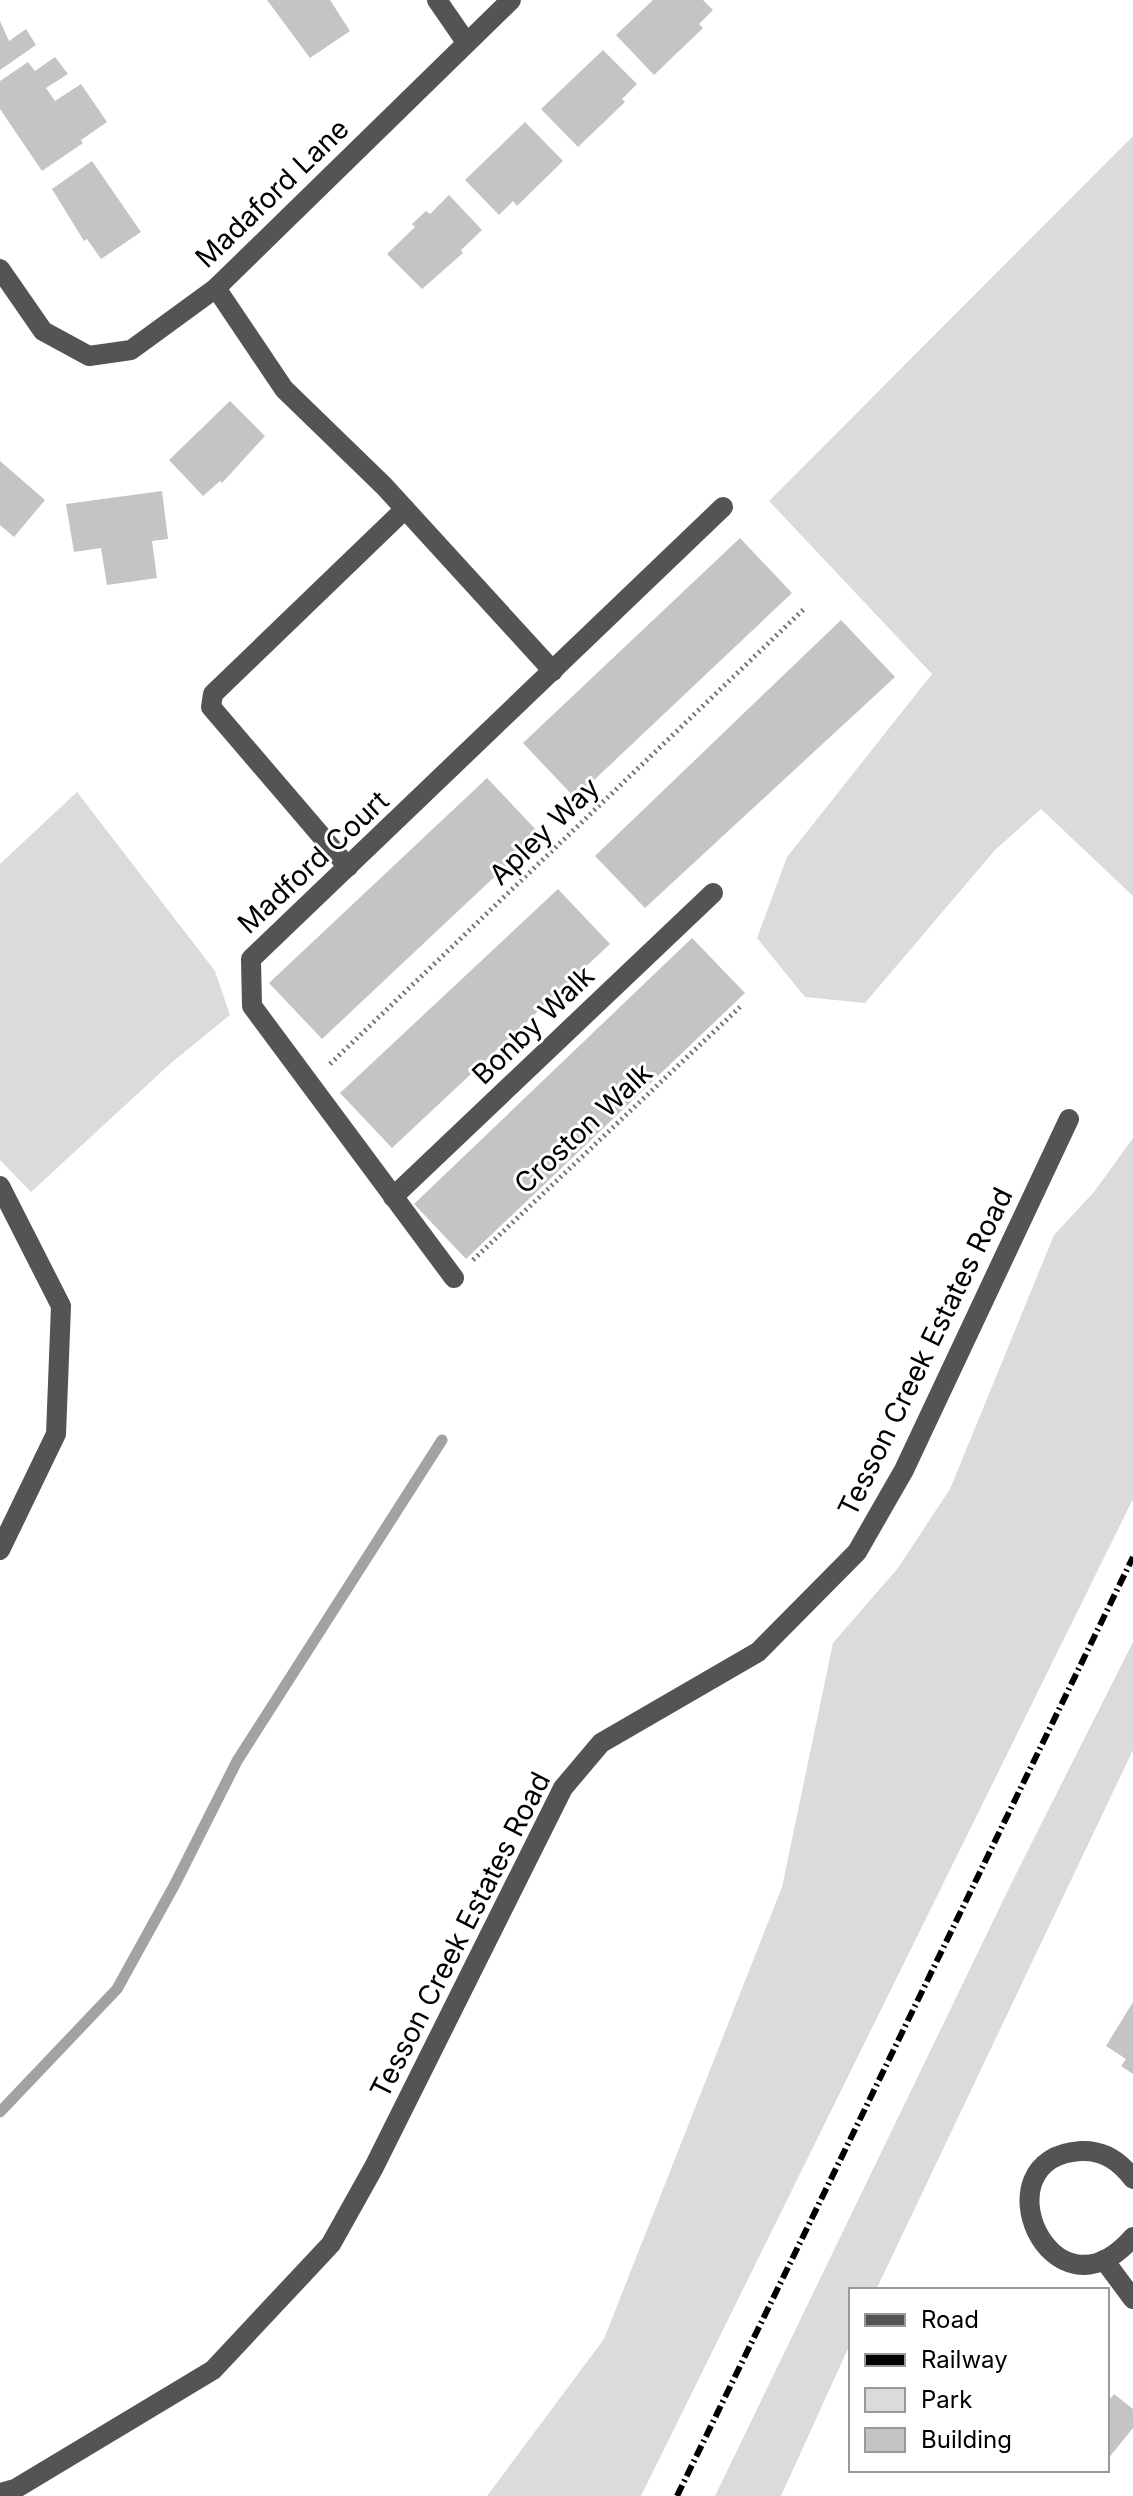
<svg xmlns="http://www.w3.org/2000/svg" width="1133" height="2496" font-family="Inter,sans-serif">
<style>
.green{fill:#dbdbdb}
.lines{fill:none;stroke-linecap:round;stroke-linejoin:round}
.stream{stroke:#a2a2a2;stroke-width:11}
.building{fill:#c4c4c4}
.path{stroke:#767676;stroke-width:5;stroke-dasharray:2 4;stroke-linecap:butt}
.minor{stroke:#545454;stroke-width:20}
.rail{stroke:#000;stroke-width:6;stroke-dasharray:12 4 2 4;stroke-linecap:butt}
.labels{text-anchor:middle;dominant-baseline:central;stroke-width:6;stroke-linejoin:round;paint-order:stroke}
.street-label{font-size:28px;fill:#000;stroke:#fff}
</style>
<rect width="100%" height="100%" fill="#fff"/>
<g class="green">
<polygon points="1133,136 1133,896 1041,809 995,850 865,1003 805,997 757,938 787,857 932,674 769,501"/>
<polygon points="77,792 215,971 230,1015 171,1063 31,1192 0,1160 0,864"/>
<polygon points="1133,1138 1133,1499 641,2496 487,2496 604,2339 782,1887 833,1643 898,1568 950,1489 1054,1235 1094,1192"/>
<polygon points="1133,1642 1133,1750 876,2290 851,2290 851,2342 781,2496 715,2496 1011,1884"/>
</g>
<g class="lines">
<polyline class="stream" points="0,2112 117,1989 175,1884 237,1761 442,1440"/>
</g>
<g class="building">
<polygon points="267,0 330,0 350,31 310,58"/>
<polygon points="653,0 703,0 713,10 699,24 703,28 654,75 616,35"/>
<polygon points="0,21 9,41 26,29 36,45 0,70"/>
<polygon points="603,50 637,84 622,99 625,102 578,147 541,109"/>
<polygon points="55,57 68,74 46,88 55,101 81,84 107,122 81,140 83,143 42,171 0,109 0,81 28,62 35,71"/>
<polygon points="525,122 563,161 517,206 513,201 499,215 465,180"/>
<polygon points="92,161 141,232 101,259 87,239 84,241 52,189"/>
<polygon points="449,195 482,230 461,250 463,253 422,289 387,254 415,227 412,224 426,211 430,214"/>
<polygon points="230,401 265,436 222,483 220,481 203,496 169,460"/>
<polygon points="0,461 45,500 14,537 0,525"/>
<polygon points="162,491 168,539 152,541 157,578 107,585 101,548 74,552 66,504"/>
<polygon points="740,538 792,593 575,798 523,743"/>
<polygon points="841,620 895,677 645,908 595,856"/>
<polygon points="487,778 540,834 322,1039 269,983"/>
<polygon points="558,889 610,944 392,1148 340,1093"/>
<polygon points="692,938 745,993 466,1259 414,1204"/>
<polygon points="1133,2002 1133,2074 1121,2066 1126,2059 1106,2046"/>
<polygon points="1114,2394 1133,2409 1133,2428 1107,2460 1107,2403"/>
</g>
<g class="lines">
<g class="path">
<polyline points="330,1064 805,608"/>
<polyline points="473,1260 740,1007"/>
</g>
<g class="minor">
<polyline points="437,0 466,42"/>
<polyline points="0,269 43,331 89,356 131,350 216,288 511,0"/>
<polyline points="216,288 284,389 384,486 553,671"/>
<polyline points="348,867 211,707 213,694 405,509"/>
<polyline points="0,1186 61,1306 56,1434 0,1550"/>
<polyline points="393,1197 713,893"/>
<polyline points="454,1278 252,1006 251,959 723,507"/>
<path d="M1133,2179C1120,2161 1103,2150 1081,2151C976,2157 1051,2331 1133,2237"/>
<polyline points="1104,2260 1133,2299"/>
<polyline points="0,2493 15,2489 213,2370 331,2244 374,2167 563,1788 601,1743 758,1652 857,1552 904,1470 1069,1119"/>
</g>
<polyline class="rail" points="677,2496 1133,1557"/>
</g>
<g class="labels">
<g class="street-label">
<text transform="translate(272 193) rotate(-44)">Madaford Lane</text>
<text transform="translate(544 831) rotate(-44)">Apley Way</text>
<text transform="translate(313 862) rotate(-43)">Madford Court</text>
<text transform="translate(533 1025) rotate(-44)">Bonby Walk</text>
<text transform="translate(583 1128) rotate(-43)">Croston Walk</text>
<text transform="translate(925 1352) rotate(-64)">Tesson Creek Estates Road</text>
<text transform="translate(460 1935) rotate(-63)">Tesson Creek Estates Road</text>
</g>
</g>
<rect x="849" y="2288" width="260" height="184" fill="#ffffff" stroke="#999999" stroke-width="2"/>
<rect x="865" y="2314" width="40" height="12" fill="#545454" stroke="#999999" stroke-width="2"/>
<text x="921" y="2328" font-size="24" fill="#000000">Road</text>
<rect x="865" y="2354" width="40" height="12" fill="#000000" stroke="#999999" stroke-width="2"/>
<text x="921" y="2368" font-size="24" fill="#000000">Railway</text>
<rect x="865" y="2388" width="40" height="24" fill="#dbdbdb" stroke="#999999" stroke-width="2"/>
<text x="921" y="2408" font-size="24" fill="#000000">Park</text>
<rect x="865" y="2428" width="40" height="24" fill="#c4c4c4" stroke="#999999" stroke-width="2"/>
<text x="921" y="2448" font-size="24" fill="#000000">Building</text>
</svg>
